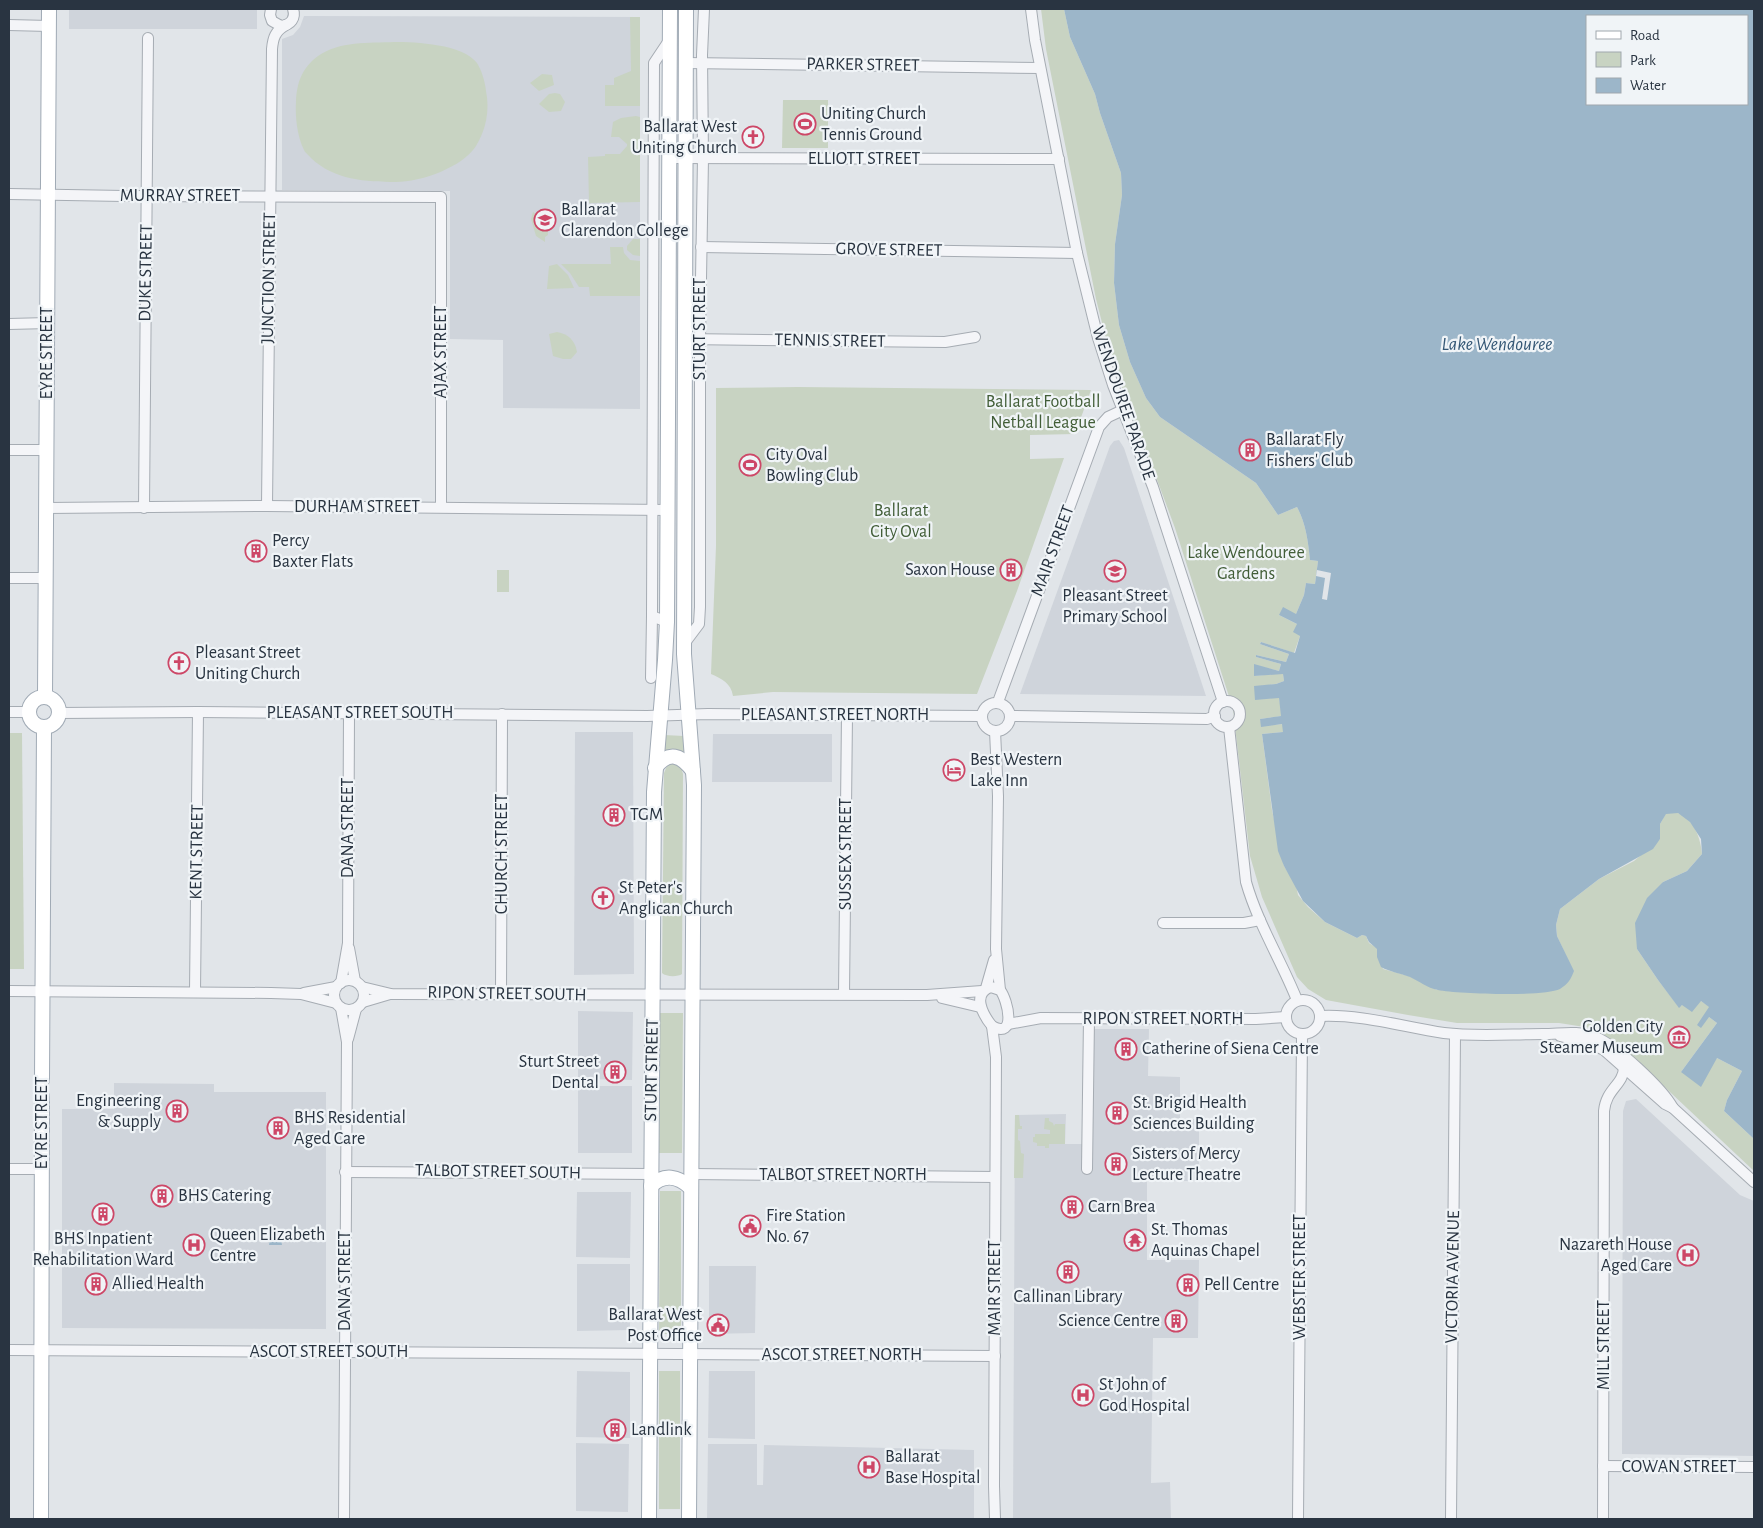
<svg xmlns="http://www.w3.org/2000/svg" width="1763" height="1528" font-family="'Alegreya Sans',sans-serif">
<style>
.built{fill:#cfd4db}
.green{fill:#c8d3c2}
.water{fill:#9cb6c9;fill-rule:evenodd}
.pier{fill:#e1e5e9}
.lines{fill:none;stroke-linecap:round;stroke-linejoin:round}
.minor-casing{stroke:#a6acb3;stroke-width:12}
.major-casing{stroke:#a0aab5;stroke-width:16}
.minor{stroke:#f4f5f8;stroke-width:10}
.major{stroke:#fff;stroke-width:14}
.labels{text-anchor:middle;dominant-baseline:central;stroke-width:4.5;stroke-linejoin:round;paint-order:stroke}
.street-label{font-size:18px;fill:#293441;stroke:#f0f4f7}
.poi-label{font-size:18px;fill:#293441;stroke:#f0f4f7;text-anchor:start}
.park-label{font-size:18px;fill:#415d37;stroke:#f0f4f7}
.water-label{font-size:19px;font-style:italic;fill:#345775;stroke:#f0f4f7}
</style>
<rect width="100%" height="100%" fill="#e1e5e9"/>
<g class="built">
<rect x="69" y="9" width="188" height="20"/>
<polygon points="304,16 640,17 640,409 503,408 503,340 450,339 450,191 282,190 282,39 293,35 300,27"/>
<polygon points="1119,440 1124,448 1206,696 1020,694 1110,446 1114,441"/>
<polygon points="575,732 633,732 634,974 574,975"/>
<polygon points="713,734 832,734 832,782 712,782"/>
<polygon points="578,1011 633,1012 632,1080 578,1079"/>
<polygon points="1084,1029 1149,1029 1148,1076 1180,1077 1180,1119 1199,1119 1199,1181 1147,1181 1147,1260 1199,1260 1198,1338 1153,1338 1151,1483 1170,1482 1171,1519 1013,1519 1015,1115 1066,1114 1065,1144 1083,1144"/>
<polygon points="114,1083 214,1084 214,1092 326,1092 326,1329 62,1328 62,1109 114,1109"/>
<rect x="578" y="1086" width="54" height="67"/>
<polygon points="1636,1099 1740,1195 1754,1201 1754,1456 1622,1454 1623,1111 1626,1101"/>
<polygon points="577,1192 631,1192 630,1258 576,1257"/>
<polygon points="577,1264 630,1264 630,1330 577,1331"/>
<polygon points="709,1266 756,1266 755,1333 709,1334"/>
<polygon points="577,1371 630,1372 630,1438 576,1437"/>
<polygon points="709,1371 755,1371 755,1439 708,1438"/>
<polygon points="576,1443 629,1444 628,1512 576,1511"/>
<polygon points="708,1444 757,1444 757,1485 763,1485 764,1445 974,1450 974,1519 707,1519"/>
</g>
<g class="green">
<path d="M1041,9H1064L1070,37L1095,94L1100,113L1121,173L1122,195L1115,244L1114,283L1119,325L1130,362L1146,398L1160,417L1256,483L1278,515L1297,507C1306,524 1308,541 1310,560L1318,561L1315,584L1306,583L1304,595L1296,614L1279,615L1297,624L1300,636L1294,653L1261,642L1260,644L1289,654L1286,662L1256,655V657L1281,664L1279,671L1254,665V676L1283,673L1284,681L1276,684L1254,687L1279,697L1282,716L1260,719L1262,726L1283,724L1284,732L1262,734L1272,810L1284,866L1296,885L1298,895L1308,907L1325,922L1357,938L1362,935L1366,936L1369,943L1377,948L1383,969L1409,976L1437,990L1573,971L1557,936L1556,925L1560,909L1599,879L1634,861L1660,839V824L1666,813C1669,813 1675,812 1678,813C1694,818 1701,840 1702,854L1687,871L1663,882L1637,949L1658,980L1679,1007L1682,1005L1701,1001L1710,1007L1709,1017L1717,1023L1681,1072L1717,1058L1742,1071L1727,1100L1724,1111L1754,1139V1171L1622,1047L1591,1028L1559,1023H1457L1408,1015L1326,1000L1308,989L1297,977L1262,897L1250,856L1233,709L1175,528L1140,434L1112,362L1096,299L1046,49Z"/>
<polygon points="630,17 640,17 640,106 605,106 605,85 614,85 614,78 631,71"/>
<path d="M394,42C416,42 463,44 477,63C482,71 485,82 486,91C490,110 486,130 476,146C463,167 421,182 396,182C366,182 334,180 311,158C309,155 305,153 304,150C297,136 295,116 296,101C297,82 302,68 318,56C339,41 369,43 394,42Z"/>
<polygon points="542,74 552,75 554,85 539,91 530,83"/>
<polygon points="555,93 560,94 565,102 561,111 549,112 539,104 549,94"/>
<polygon points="783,100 828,100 828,148 782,148"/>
<polygon points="636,116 640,117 640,202 589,203 588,157 605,156 605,154 620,154 627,146 627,144 619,137 611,137 613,122 621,118"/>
<polygon points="533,212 547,222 548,235 545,237 545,242 536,236 531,219"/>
<polygon points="633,239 640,239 640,256 633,255 627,250 627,246"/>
<polygon points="610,247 623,247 624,253 630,260 640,261 640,296 590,296 589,287 579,287 570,273 561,264 611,264"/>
<polygon points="557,264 568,275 574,288 547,289 549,266"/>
<path d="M557,332C568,334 575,340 577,352L571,359H563L553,356L549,334Z"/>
<path d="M798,387L1091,390L1075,434L1030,435V459L1064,458L1017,591L977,694L773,692L733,696C731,683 722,679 711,674L716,546V388Z"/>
<rect x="497" y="570" width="12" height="22"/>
<polygon points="9,733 22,733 24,969 9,969"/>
<polygon points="664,735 684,736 687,757 662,757"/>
<path d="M674,763L681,767L683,774L682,974C678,977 666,977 662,973L664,773L667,766Z"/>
<polygon points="660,1013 683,1013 682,1153 659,1153"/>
<polygon points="1015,1115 1019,1115 1020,1126 1022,1126 1022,1129 1018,1129 1018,1140 1020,1141 1021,1153 1024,1154 1023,1178 1014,1178"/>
<polygon points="1045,1118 1049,1118 1049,1121 1053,1123 1054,1126 1055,1124 1065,1124 1065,1144 1049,1144 1049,1148 1045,1148 1045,1146 1037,1146 1037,1143 1033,1142 1033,1137 1035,1137 1035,1134 1050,1134 1050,1130 1044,1129"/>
<polygon points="660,1191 681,1191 681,1334 659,1334"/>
<rect x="659" y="1371" width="21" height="138"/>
</g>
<g class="water">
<path d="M1064,9H1754V1139L1724,1111L1727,1100L1742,1071L1717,1058L1701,1087L1681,1072L1717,1023L1709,1017L1701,1028L1697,1025L1709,1007L1701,1001L1692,1012L1682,1005L1679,1008L1658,980L1637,949L1635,923L1647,898L1663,882L1687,871L1702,854L1701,839L1690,822L1678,813L1666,814L1660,824V839L1653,849L1599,879L1560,909L1556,925L1557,936L1574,971C1571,979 1568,984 1560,989C1543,997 1458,994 1438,990C1427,988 1419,981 1410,977C1400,973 1390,972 1381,967L1377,957V949L1369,942L1366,936L1362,935L1357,938L1325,922L1303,901L1284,866L1278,851L1262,734L1283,732L1282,724L1261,727L1260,719L1281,716L1279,698L1255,700L1254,686L1276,684L1284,681L1283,674L1254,676V664L1279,671L1281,664L1256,657V655L1286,662L1289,654L1260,644L1261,642L1295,653L1300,636L1293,632L1297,624L1279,615L1283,607L1296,614L1304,595L1306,583L1315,584L1318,561L1310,560C1308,541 1306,524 1297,507L1278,515L1256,483L1160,417L1146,398L1130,362L1119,325L1114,283L1115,244L1122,195L1121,173L1100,113L1095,94L1070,37ZM1587,16H1747V104H1587Z"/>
<polygon points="274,1234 280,1234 282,1245 269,1245 271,1235"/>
</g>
<polygon class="pier" points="1317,570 1331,573 1327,600 1322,599 1325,578 1316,576"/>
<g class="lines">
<g class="minor-casing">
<g id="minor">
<path d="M271,9L270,15L272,21L281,26C291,25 296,18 293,9"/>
<polyline points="1031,9 1035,40 1077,253 1098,338 1113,385 1153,487 1223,702"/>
<polyline points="9,25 49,26"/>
<polyline points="686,63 1040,68"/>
<polyline points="669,158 1059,159"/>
<polyline points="9,194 124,196 441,197 441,507"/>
<polyline points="701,247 1077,253"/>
<polyline points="9,324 48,323"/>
<polyline points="684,339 945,342 975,337"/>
<polyline points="9,450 47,450"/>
<path d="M267,506L272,49C273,38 275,31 286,25"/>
<polyline points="47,508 267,506 668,510"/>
<polyline points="144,508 148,38"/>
<polyline points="9,578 46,578"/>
<polyline points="667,622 652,616 654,63 670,39"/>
<polyline points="684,644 699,624 700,607 700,339 703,158 702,55 704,9"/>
<polyline points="651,678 652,616"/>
<circle cx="1227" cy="714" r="13"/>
<polyline points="998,702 1099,427 1108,417 1123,410"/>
<circle cx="996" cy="717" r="14"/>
<polyline points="9,712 29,712"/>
<polyline points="59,713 198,712 647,716 708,714 981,716"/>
<polyline points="1010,716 1207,719 1215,716"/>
<path d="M1229,727L1246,882C1258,924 1281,960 1297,1000"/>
<polyline points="995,731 998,796 996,949 1000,990"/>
<polyline points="1163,923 1244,923 1260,920"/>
<polyline points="349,948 355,981"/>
<circle cx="349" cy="995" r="15"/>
<polyline points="341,983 348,943 349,713"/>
<polyline points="362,987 391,994 927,995 982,991"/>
<path d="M991,987L1000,990C1008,1000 1017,1040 992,1026C983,1015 971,993 991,987Z"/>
<polyline points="986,988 994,960"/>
<polyline points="9,991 271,993 301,994 336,1003"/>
<polyline points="195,992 198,712"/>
<polyline points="304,993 336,987"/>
<polyline points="501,993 502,714"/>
<polyline points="844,994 847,715"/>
<polyline points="942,998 980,1007"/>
<circle cx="1303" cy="1017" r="17"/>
<polyline points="363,1002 390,994"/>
<polyline points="341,1008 347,1042 344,1519"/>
<path d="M1320,1016C1362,1014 1403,1027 1444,1033C1476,1037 1510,1034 1543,1034C1561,1034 1577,1030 1595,1037C1616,1045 1662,1088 1673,1108"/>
<polyline points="1008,1024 1041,1018 1256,1019 1286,1017"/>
<polyline points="992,1026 996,1057 994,1486 995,1519"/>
<polyline points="1560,1036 1589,1043 1604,1050 1665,1104 1673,1108 1754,1182"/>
<polyline points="348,1039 356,1009"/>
<polyline points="9,1169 42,1169"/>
<polyline points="1087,1169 1089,1018"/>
<polyline points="345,1172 651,1174"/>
<polyline points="691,1174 995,1177"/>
<polyline points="9,1350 995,1356"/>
<polyline points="1603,1466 1754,1467"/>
<polyline points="1298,1519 1302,1034"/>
<polyline points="1451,1519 1455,1034"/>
<path d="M1603,1519L1604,1111C1606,1089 1623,1085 1624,1068"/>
</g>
</g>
<g class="major-casing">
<g id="major">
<polyline points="686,9 684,654 694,785 689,1519"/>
<polyline points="45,697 49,9"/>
<circle cx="44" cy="712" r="15"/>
<path d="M655,768C669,750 681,755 693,771"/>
<polyline points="42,1080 44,727"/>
<path d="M651,1186C664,1173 678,1176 691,1188"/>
<polyline points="41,1519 42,1097"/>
<polyline points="649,1519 654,792 665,660 667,622 670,9"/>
</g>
</g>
<use href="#minor" class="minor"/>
<use href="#major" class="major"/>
</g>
<defs>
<g id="stadium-ring" transform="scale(1.125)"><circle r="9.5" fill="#f0f4f7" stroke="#cd4767" stroke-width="1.5"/><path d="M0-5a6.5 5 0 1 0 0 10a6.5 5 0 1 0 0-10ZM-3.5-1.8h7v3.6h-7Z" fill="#cd4767"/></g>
<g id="church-ring" transform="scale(1.125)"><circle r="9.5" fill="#f0f4f7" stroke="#cd4767" stroke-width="1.5"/><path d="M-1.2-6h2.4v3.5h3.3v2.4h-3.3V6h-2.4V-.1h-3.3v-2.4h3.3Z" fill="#cd4767"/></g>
<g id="school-ring" transform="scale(1.125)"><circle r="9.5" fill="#f0f4f7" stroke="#cd4767" stroke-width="1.5"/><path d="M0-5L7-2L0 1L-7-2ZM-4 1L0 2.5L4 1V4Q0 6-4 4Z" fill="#cd4767"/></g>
<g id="building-ring" transform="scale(1.125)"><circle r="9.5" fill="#f0f4f7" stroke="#cd4767" stroke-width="1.5"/><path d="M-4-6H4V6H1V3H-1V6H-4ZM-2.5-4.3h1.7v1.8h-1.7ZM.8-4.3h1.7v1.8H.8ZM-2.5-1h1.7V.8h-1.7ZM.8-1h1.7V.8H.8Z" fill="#cd4767"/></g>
<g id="hotel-ring" transform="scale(1.125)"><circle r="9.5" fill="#f0f4f7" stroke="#cd4767" stroke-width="1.5"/><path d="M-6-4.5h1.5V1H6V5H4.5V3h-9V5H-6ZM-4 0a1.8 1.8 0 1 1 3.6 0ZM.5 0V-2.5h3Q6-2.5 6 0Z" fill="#cd4767"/></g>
<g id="museum-ring" transform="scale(1.125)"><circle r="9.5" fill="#f0f4f7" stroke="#cd4767" stroke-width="1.5"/><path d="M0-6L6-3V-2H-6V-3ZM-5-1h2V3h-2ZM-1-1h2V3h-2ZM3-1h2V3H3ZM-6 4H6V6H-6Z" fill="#cd4767"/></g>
<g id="civic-ring" transform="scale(1.125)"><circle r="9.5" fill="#f0f4f7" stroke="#cd4767" stroke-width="1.5"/><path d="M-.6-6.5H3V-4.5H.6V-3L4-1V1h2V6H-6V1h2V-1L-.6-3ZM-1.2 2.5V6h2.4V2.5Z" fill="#cd4767"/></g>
<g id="temple-ring" transform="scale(1.125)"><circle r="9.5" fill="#f0f4f7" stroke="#cd4767" stroke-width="1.5"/><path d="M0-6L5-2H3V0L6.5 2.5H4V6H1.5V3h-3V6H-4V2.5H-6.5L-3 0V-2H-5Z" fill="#cd4767"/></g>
<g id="hospital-ring" transform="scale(1.125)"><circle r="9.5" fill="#f0f4f7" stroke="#cd4767" stroke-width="1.5"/><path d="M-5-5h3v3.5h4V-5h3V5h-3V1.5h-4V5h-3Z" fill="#cd4767"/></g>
</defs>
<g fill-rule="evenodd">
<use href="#stadium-ring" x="805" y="124"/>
<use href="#church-ring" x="753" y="137"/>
<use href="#school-ring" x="545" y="220"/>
<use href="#building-ring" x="1250" y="450"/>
<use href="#stadium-ring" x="750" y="465"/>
<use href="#building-ring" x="256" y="551"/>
<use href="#building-ring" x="1011" y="570"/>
<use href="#school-ring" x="1115" y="571"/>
<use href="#church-ring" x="179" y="663"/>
<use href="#hotel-ring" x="954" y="770"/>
<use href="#building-ring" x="614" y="815"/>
<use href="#church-ring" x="603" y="898"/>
<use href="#museum-ring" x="1679" y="1037"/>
<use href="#building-ring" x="1126" y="1049"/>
<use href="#building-ring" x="615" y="1072"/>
<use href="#building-ring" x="177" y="1111"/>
<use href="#building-ring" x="1117" y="1113"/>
<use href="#building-ring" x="278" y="1128"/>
<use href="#building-ring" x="1116" y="1164"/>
<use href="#building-ring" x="162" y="1196"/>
<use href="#building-ring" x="1072" y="1207"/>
<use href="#building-ring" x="103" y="1214"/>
<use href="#civic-ring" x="750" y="1226"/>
<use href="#temple-ring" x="1135" y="1240"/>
<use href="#hospital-ring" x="194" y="1245"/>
<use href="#hospital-ring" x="1688" y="1255"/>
<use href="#building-ring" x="1068" y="1272"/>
<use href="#building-ring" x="96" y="1284"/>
<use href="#building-ring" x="1188" y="1285"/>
<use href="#building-ring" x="1176" y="1321"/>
<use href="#civic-ring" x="718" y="1325"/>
<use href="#hospital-ring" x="1083" y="1395"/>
<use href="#building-ring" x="615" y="1430"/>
<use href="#hospital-ring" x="869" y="1467"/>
</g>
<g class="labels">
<g class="street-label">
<text transform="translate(863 65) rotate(1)">PARKER STREET</text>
<text x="864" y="159">ELLIOTT STREET</text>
<text x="180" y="196">MURRAY STREET</text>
<text transform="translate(889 250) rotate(1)">GROVE STREET</text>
<text transform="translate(146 273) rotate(-89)">DUKE STREET</text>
<text transform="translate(269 278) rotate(-89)">JUNCTION STREET</text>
<text transform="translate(700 329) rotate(-90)">STURT STREET</text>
<text transform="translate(830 341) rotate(1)">TENNIS STREET</text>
<text transform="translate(441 352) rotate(-90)">AJAX STREET</text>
<text transform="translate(47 353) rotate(-90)">EYRE STREET</text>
<text transform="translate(1123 403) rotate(71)">WENDOUREE PARADE</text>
<text x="357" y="507">DURHAM STREET</text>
<text transform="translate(1053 551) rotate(-70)">MAIR STREET</text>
<text x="360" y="713">PLEASANT STREET SOUTH</text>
<text x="835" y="715">PLEASANT STREET NORTH</text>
<text transform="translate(348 828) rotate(-90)">DANA STREET</text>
<text transform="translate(197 852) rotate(-89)">KENT STREET</text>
<text transform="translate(502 854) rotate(-90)">CHURCH STREET</text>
<text transform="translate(846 854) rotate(-90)">SUSSEX STREET</text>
<text transform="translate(507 994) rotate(1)">RIPON STREET SOUTH</text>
<text x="1163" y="1019">RIPON STREET NORTH</text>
<text transform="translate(652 1070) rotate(-89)">STURT STREET</text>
<text transform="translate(42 1123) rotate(-90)">EYRE STREET</text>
<text transform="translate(498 1172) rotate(1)">TALBOT STREET SOUTH</text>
<text x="843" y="1175">TALBOT STREET NORTH</text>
<text transform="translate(1300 1277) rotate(-90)">WEBSTER STREET</text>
<text transform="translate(1453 1277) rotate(-89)">VICTORIA AVENUE</text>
<text transform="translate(345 1281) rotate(-90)">DANA STREET</text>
<text transform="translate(995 1288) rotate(-90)">MAIR STREET</text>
<text transform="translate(1604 1345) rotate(-90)">MILL STREET</text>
<text x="329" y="1352">ASCOT STREET SOUTH</text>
<text x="842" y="1355">ASCOT STREET NORTH</text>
<text x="1679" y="1467">COWAN STREET</text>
</g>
<g class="poi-label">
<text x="821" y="114">Uniting Church<tspan x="821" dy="21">Tennis Ground</tspan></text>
<text x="737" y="127" text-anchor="end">Ballarat West<tspan x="737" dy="21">Uniting Church</tspan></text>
<text x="561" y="210">Ballarat<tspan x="561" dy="21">Clarendon College</tspan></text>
<text x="1266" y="440">Ballarat Fly<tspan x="1266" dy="21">Fishers' Club</tspan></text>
<text x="766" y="455">City Oval<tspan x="766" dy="21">Bowling Club</tspan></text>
<text x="272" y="541">Percy<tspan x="272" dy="21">Baxter Flats</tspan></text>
<text x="995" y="570" text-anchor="end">Saxon House</text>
<text x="1115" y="596" text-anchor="middle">Pleasant Street<tspan x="1115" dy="21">Primary School</tspan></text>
<text x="195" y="653">Pleasant Street<tspan x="195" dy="21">Uniting Church</tspan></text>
<text x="970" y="760">Best Western<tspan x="970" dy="21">Lake Inn</tspan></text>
<text x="630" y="815">TGM</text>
<text x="619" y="888">St Peter's<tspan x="619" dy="21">Anglican Church</tspan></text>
<text x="1663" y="1027" text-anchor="end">Golden City<tspan x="1663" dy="21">Steamer Museum</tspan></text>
<text x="1142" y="1049">Catherine of Siena Centre</text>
<text x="599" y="1062" text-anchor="end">Sturt Street<tspan x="599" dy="21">Dental</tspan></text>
<text x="161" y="1101" text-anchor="end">Engineering<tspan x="161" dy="21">&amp; Supply</tspan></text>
<text x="1133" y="1103">St. Brigid Health<tspan x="1133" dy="21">Sciences Building</tspan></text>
<text x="294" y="1118">BHS Residential<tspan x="294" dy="21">Aged Care</tspan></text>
<text x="1132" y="1154">Sisters of Mercy<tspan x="1132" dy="21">Lecture Theatre</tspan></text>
<text x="178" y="1196">BHS Catering</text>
<text x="1088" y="1207">Carn Brea</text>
<text x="766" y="1216">Fire Station<tspan x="766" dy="21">No. 67</tspan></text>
<text x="1151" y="1230">St. Thomas<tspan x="1151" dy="21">Aquinas Chapel</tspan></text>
<text x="210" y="1235">Queen Elizabeth<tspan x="210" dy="21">Centre</tspan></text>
<text x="103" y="1239" text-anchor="middle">BHS Inpatient<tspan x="103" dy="21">Rehabilitation Ward</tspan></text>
<text x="1672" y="1245" text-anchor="end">Nazareth House<tspan x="1672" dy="21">Aged Care</tspan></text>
<text x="112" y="1284">Allied Health</text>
<text x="1204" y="1285">Pell Centre</text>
<text x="1068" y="1297" text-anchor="middle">Callinan Library</text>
<text x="702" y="1315" text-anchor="end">Ballarat West<tspan x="702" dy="21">Post Office</tspan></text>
<text x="1160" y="1321" text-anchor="end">Science Centre</text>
<text x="1099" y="1385">St John of<tspan x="1099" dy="21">God Hospital</tspan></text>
<text x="631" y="1430">Landlink</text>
<text x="885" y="1457">Ballarat<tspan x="885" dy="21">Base Hospital</tspan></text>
</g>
<g class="park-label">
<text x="1043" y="402">Ballarat Football<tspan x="1043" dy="21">Netball League</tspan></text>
<text x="901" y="511">Ballarat<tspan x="901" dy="21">City Oval</tspan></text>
<text x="1246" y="553">Lake Wendouree<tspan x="1246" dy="21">Gardens</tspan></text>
</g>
<g class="water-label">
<text x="1497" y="344">Lake Wendouree</text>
</g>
</g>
<rect width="1763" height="1528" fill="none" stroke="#293441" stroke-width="20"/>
<rect x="1586" y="15" width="162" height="90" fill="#f0f4f7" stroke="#a0a7ae"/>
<rect x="1596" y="31" width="25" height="8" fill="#ffffff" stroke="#a0a7ae"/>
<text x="1630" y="40" font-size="15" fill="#293441">Road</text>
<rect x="1596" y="52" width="25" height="15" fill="#c8d3c2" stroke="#a0a7ae"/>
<text x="1630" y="65" font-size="15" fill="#293441">Park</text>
<rect x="1596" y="78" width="25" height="15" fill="#9cb6c9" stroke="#a0a7ae"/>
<text x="1630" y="90" font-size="15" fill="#293441">Water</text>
</svg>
